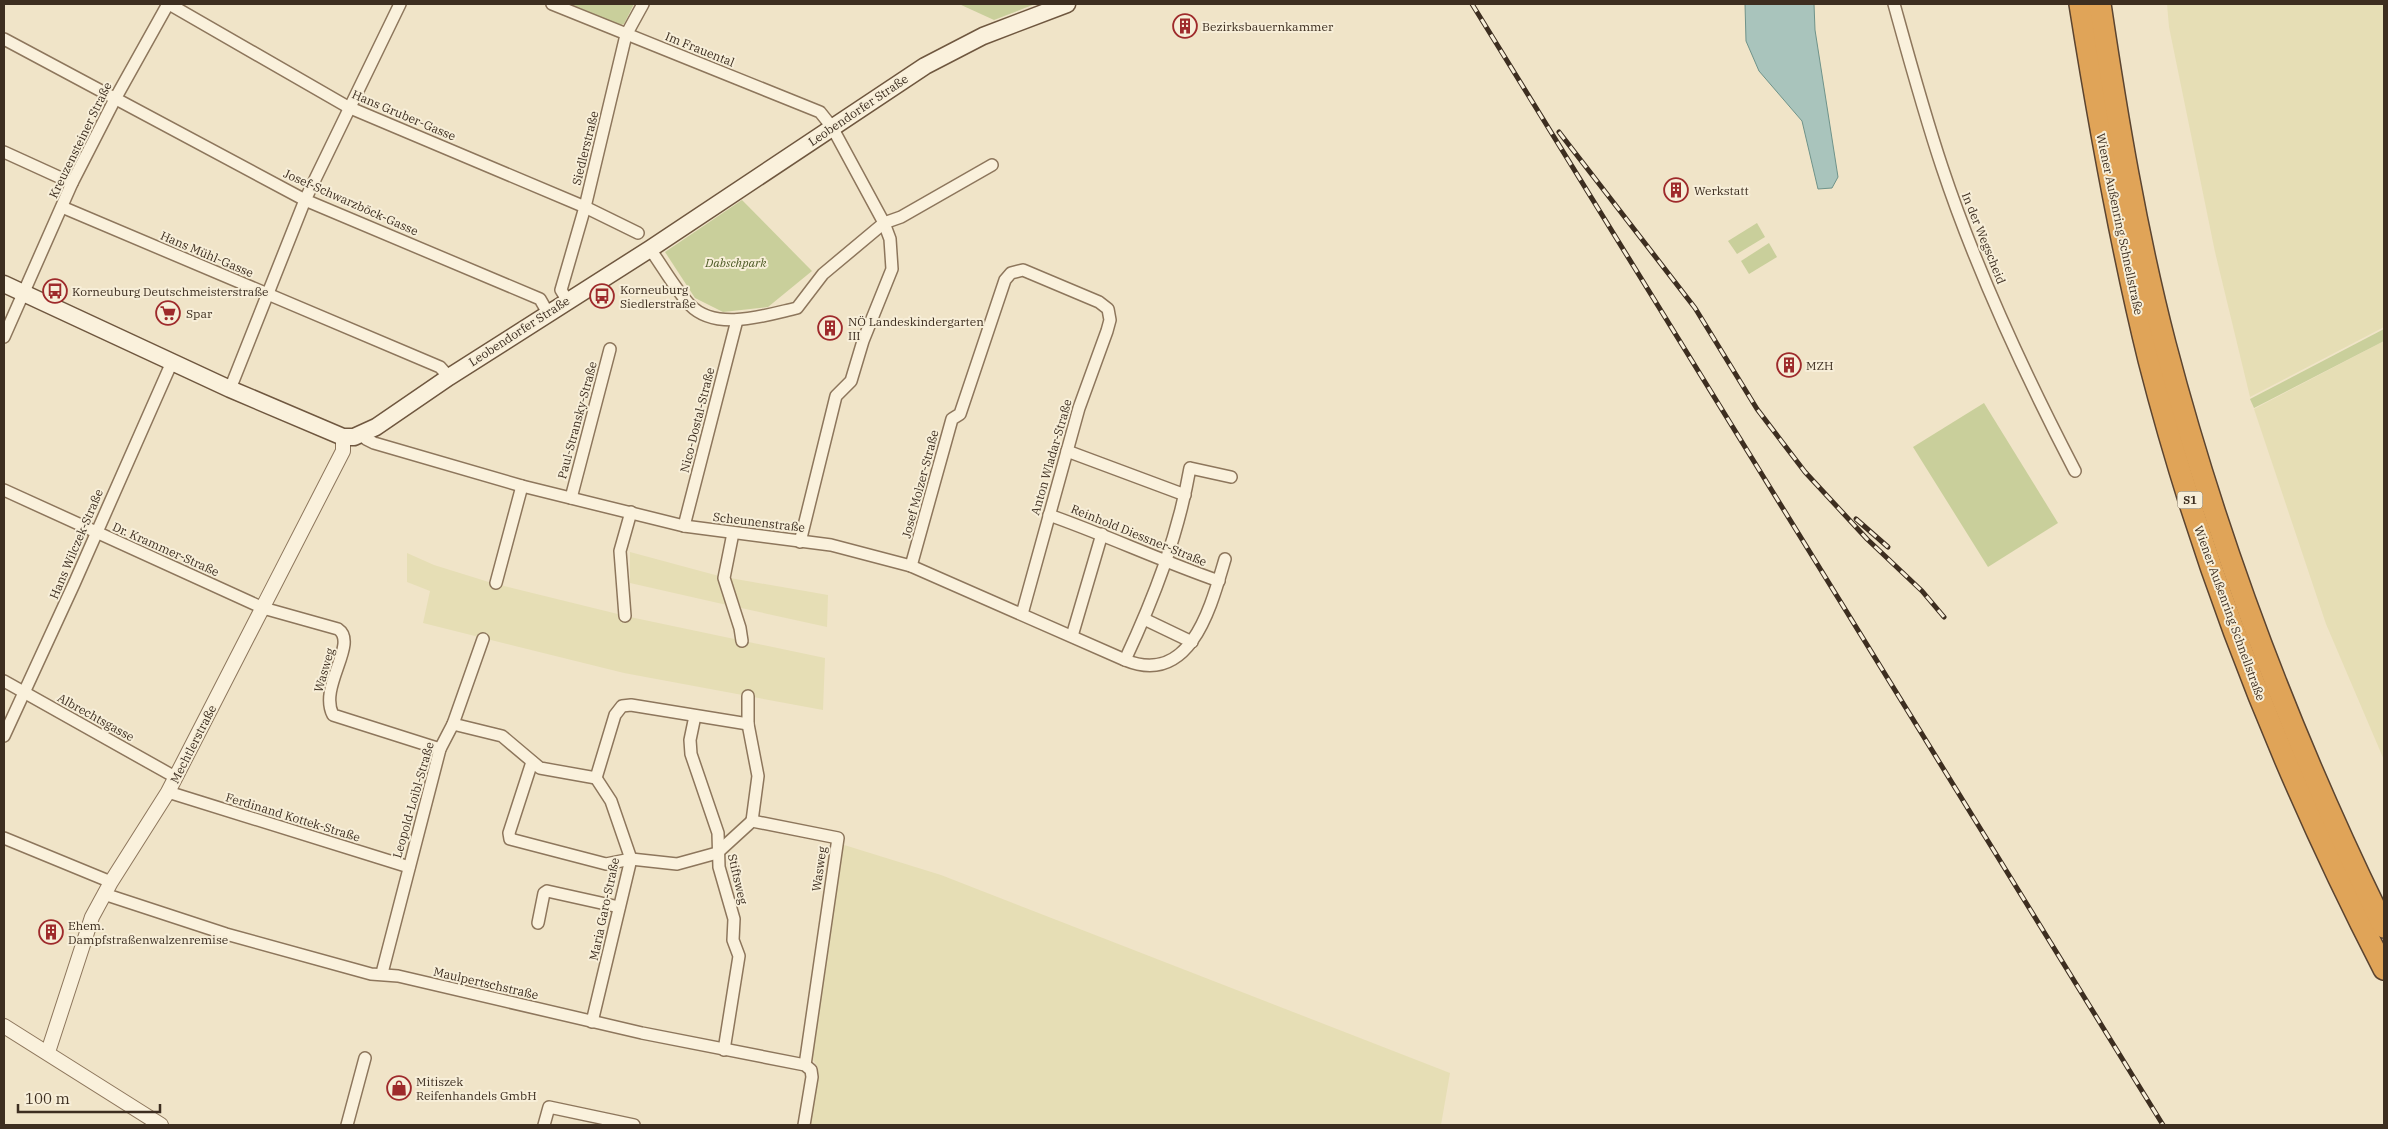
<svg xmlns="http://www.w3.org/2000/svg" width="2388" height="1129" font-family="'IBM Plex Serif',serif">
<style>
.farmland{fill:#e6deb5}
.green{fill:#c9cf9b}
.water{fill:#a9c4bc;stroke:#6f938a}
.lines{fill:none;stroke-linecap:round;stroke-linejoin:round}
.minor-casing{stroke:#8d765c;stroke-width:14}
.tertiary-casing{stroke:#8d765c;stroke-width:16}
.secondary-casing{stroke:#6f573f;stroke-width:19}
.motorway-casing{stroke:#5b4430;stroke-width:24}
.minor{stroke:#faf1dc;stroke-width:11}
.tertiary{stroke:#faf1dc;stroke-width:14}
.secondary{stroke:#faf1dc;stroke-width:16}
.motorway{stroke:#e0a458;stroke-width:21}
.rail-casing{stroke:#3d2e20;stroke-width:5}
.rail{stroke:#f7eed8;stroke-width:3;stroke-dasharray:9;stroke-linecap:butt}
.labels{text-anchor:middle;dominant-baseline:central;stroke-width:4;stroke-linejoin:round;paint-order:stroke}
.shield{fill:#f7eed8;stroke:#756857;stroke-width:1}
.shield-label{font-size:11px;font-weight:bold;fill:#3d2e20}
.poi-label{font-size:12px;fill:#3d2e20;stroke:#f7eed8;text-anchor:start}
.street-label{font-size:12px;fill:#3d2e20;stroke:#f7eed8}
.park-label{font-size:12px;font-style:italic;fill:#4d5a26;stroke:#f7eed8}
</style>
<rect width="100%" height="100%" fill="#f0e4c8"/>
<g class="farmland">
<polygon points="2167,4 2384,4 2384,327 2250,397 2215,252 2169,27"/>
<polygon points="2384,341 2384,760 2326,624 2254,409"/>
<polygon points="630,552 719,576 719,586 727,605 630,583"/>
<polygon points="407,553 434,565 492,583 630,617 825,658 823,710 624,673 423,623 430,591 407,582"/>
<polygon points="730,578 828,595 827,627 741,608"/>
<polygon points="841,844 941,875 1450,1073 1441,1125 808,1125 818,1067 810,1056"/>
</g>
<g class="green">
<polygon points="568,4 634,4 624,24 618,26"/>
<polygon points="959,4 1035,4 994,20"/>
<polygon points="742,200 812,271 768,307 723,312 695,298 665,252"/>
<polygon points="1757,223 1765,237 1737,254 1728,241"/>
<polygon points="1769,243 1777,257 1749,274 1741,261"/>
<polygon points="2384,329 2384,341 2254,408 2250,399"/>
<polygon points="1984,403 2058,523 1988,567 1913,447"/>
</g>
<polygon class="water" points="1745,4 1814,4 1815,30 1838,177 1832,188 1818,189 1802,121 1759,71 1746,41"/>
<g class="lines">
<g class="minor-casing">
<g id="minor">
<polyline points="169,4 348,107 585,207 638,233"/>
<polyline points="552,4 820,112 832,127 884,223 890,239 892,269 863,341 851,381 836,396 800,542"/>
<path d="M1894,4C1909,58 1924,113 1942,167C1977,272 2024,373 2075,471"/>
<polyline points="4,39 305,200 540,299 548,313"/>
<polyline points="4,152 72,183"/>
<polyline points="62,207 440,367 449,377"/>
<path d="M650,249C663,267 675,289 690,305C716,332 766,315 797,308L823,274L884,223L901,217L992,165"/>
<polyline points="567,300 561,290 585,207 626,35 643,4"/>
<polyline points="4,337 72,183 115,99 168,4"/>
<polyline points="230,389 305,200 400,4"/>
<path d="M363,434L366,439L374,443L522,486L684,526L831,545L911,566L1125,660C1191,687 1211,606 1225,559"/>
<polyline points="1067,451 1185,495"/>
<path d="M4,490L263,608L338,629C359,643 318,687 333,715L440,749"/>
<polyline points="571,498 610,349"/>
<path d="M1049,515C1106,535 1161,561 1219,581"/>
<polyline points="684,526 737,320"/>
<polyline points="733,533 724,578 740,628 742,641"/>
<polyline points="911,566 952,419 960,414 1005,280 1011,273 1023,270 1099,302 1108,309 1110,320 1107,331 1079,408 1022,614"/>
<polyline points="496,583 522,486"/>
<polyline points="625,616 620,551 631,512"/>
<polyline points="1144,619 1192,642"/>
<polyline points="1072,636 1102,534"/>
<path d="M1125,660C1154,598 1178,536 1190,468L1231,477"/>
<polyline points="4,681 175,777"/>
<polyline points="748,696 748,724 758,776 752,821"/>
<polyline points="695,716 690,740 691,754 718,833 719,867 734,919 733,940 739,956 724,1050"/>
<polyline points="453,724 502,736 540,768 596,778"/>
<polyline points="4,736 74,584 172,362"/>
<polyline points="532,762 509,833 510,839 606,864 631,859 677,864 717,853 752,821 838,838 805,1065"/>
<polyline points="596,778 615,715 622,706 631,705 748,724"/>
<polyline points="168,792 409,867"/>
<polyline points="4,838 111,882"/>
<polyline points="104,894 226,934 371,974 398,976 642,1033 805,1065 811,1070 812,1077 804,1125"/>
<polyline points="538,923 544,893 547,891 619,907"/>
<polyline points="382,973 440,749 453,724 483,639"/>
<polyline points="592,1022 631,859 611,801 596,778"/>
<polyline points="347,1125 365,1058"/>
<polyline points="544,1125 549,1107 634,1125"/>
</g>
</g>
<g class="tertiary-casing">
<g id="tertiary">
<polyline points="4,1026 161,1125"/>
<polyline points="48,1052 92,917 111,882 168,792 343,451 343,437"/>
</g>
</g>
<g class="secondary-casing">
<polyline id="secondary" points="4,284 230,389 343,437 354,437 376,427 449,377 650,249 925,66 983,36 1067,4"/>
</g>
<g class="motorway-casing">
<g id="motorway">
<path d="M2080,4C2099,123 2120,242 2149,360C2203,571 2284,775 2384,969"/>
<path d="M2100,4C2117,118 2136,232 2165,344C2218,546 2292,740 2384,927"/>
</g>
</g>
<use href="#minor" class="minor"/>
<use href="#tertiary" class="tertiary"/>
<use href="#secondary" class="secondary"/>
<use href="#motorway" class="motorway"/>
<g class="rail-casing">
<g id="rail">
<polyline points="1472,4 2163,1125"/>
<polyline points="1559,132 1695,308 1757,409 1805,472 1867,539 1922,591 1944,617"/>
<polyline points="1856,519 1888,547"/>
</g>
</g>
<use href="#rail" class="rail"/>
</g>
<defs>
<g id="building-ring" transform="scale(1.25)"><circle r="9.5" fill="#f7eed8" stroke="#9e2a2b" stroke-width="1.5"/><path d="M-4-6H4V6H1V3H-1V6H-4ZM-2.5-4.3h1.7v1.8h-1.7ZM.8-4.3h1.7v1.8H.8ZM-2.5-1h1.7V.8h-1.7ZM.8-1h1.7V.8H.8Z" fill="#9e2a2b"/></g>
<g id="bus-ring" transform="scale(1.25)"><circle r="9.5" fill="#f7eed8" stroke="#9e2a2b" stroke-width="1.5"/><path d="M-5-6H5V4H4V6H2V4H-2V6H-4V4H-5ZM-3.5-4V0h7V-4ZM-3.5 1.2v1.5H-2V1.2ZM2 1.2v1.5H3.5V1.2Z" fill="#9e2a2b"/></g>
<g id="supermarket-ring" transform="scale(1.25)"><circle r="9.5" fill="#f7eed8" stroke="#9e2a2b" stroke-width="1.5"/><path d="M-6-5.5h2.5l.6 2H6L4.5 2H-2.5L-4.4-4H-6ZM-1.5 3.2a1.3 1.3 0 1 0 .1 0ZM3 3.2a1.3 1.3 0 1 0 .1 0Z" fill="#9e2a2b"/></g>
<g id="shop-ring" transform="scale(1.25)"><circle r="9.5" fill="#f7eed8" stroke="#9e2a2b" stroke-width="1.5"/><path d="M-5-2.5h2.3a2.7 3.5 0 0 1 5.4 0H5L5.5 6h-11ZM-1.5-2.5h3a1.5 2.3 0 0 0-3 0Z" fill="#9e2a2b"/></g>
</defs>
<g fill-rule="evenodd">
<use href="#building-ring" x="1185" y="26"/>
<use href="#building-ring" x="1676" y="190"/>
<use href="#bus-ring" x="55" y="291"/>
<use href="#bus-ring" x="602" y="296"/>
<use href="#supermarket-ring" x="168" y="313"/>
<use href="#building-ring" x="830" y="328"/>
<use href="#building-ring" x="1789" y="365"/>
<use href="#building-ring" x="51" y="932"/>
<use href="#shop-ring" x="399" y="1088"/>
</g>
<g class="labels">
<rect class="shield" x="2177.5" y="491.5" width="25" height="17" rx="4"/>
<g class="shield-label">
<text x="2190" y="500">S1</text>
</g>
<g class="poi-label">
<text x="1202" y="26">Bezirksbauernkammer</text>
<text x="1694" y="190">Werkstatt</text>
<text x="620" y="289">Korneuburg<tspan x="620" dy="14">Siedlerstraße</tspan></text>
<text x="72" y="291">Korneuburg Deutschmeisterstraße</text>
<text x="186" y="313">Spar</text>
<text x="848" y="321">NÖ Landeskindergarten<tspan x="848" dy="14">III</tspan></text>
<text x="1806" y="365">MZH</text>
<text x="68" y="925">Ehem.<tspan x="68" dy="14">Dampfstraßenwalzenremise</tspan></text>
<text x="416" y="1081">Mitiszek<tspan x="416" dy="14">Reifenhandels GmbH</tspan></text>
</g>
<g class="street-label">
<text transform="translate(700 49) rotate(22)">Im Frauental</text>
<text transform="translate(858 110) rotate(-34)">Leobendorfer Straße</text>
<text transform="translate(404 115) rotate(23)">Hans Gruber-Gasse</text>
<text transform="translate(80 140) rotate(-64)">Kreuzensteiner Straße</text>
<text transform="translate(585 148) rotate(-76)">Siedlerstraße</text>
<text transform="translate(351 202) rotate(24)">Josef-Schwarzböck-Gasse</text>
<text transform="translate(2120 224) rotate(78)">Wiener Außenring Schnellstraße</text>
<text transform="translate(1984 238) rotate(68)">In der Wegscheid</text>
<text transform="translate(207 254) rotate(23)">Hans Mühl-Gasse</text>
<text transform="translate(519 331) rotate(-33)">Leobendorfer Straße</text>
<text transform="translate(577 420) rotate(-75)">Paul-Stransky-Straße</text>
<text transform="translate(697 420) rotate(-76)">Nico-Dostal-Straße</text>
<text transform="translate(1051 457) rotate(-74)">Anton Wladar-Straße</text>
<text transform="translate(920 484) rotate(-75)">Josef Molzer-Straße</text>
<text transform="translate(759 522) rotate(7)">Scheunenstraße</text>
<text transform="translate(1139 535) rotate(22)">Reinhold Diessner-Straße</text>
<text transform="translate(76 544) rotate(-67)">Hans Wilczek-Straße</text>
<text transform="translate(166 549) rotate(24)">Dr. Krammer-Straße</text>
<text transform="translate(2230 613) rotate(70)">Wiener Außenring Schnellstraße</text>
<text transform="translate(324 670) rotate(-74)">Wasweg</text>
<text transform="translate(96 717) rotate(29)">Albrechtsgasse</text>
<text transform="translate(193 744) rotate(-63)">Mechtlerstraße</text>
<text transform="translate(413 800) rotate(-74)">Leopold-Loibl-Straße</text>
<text transform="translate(293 817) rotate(17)">Ferdinand Kottek-Straße</text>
<text transform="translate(819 869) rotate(-82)">Wasweg</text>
<text transform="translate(738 879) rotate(77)">Stiftsweg</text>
<text transform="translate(604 909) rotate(-78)">Maria Garo-Straße</text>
<text transform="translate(486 983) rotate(13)">Maulpertschstraße</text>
</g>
<g class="park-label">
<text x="736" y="262">Dabschpark</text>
</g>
</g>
<rect width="2388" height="1129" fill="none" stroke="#3d2e20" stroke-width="10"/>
<path d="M18 1104v8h142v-8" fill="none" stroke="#3d2e20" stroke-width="2.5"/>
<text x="25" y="1104" font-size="15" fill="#3d2e20" stroke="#f7eed8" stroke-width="4" paint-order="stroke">100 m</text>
</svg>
